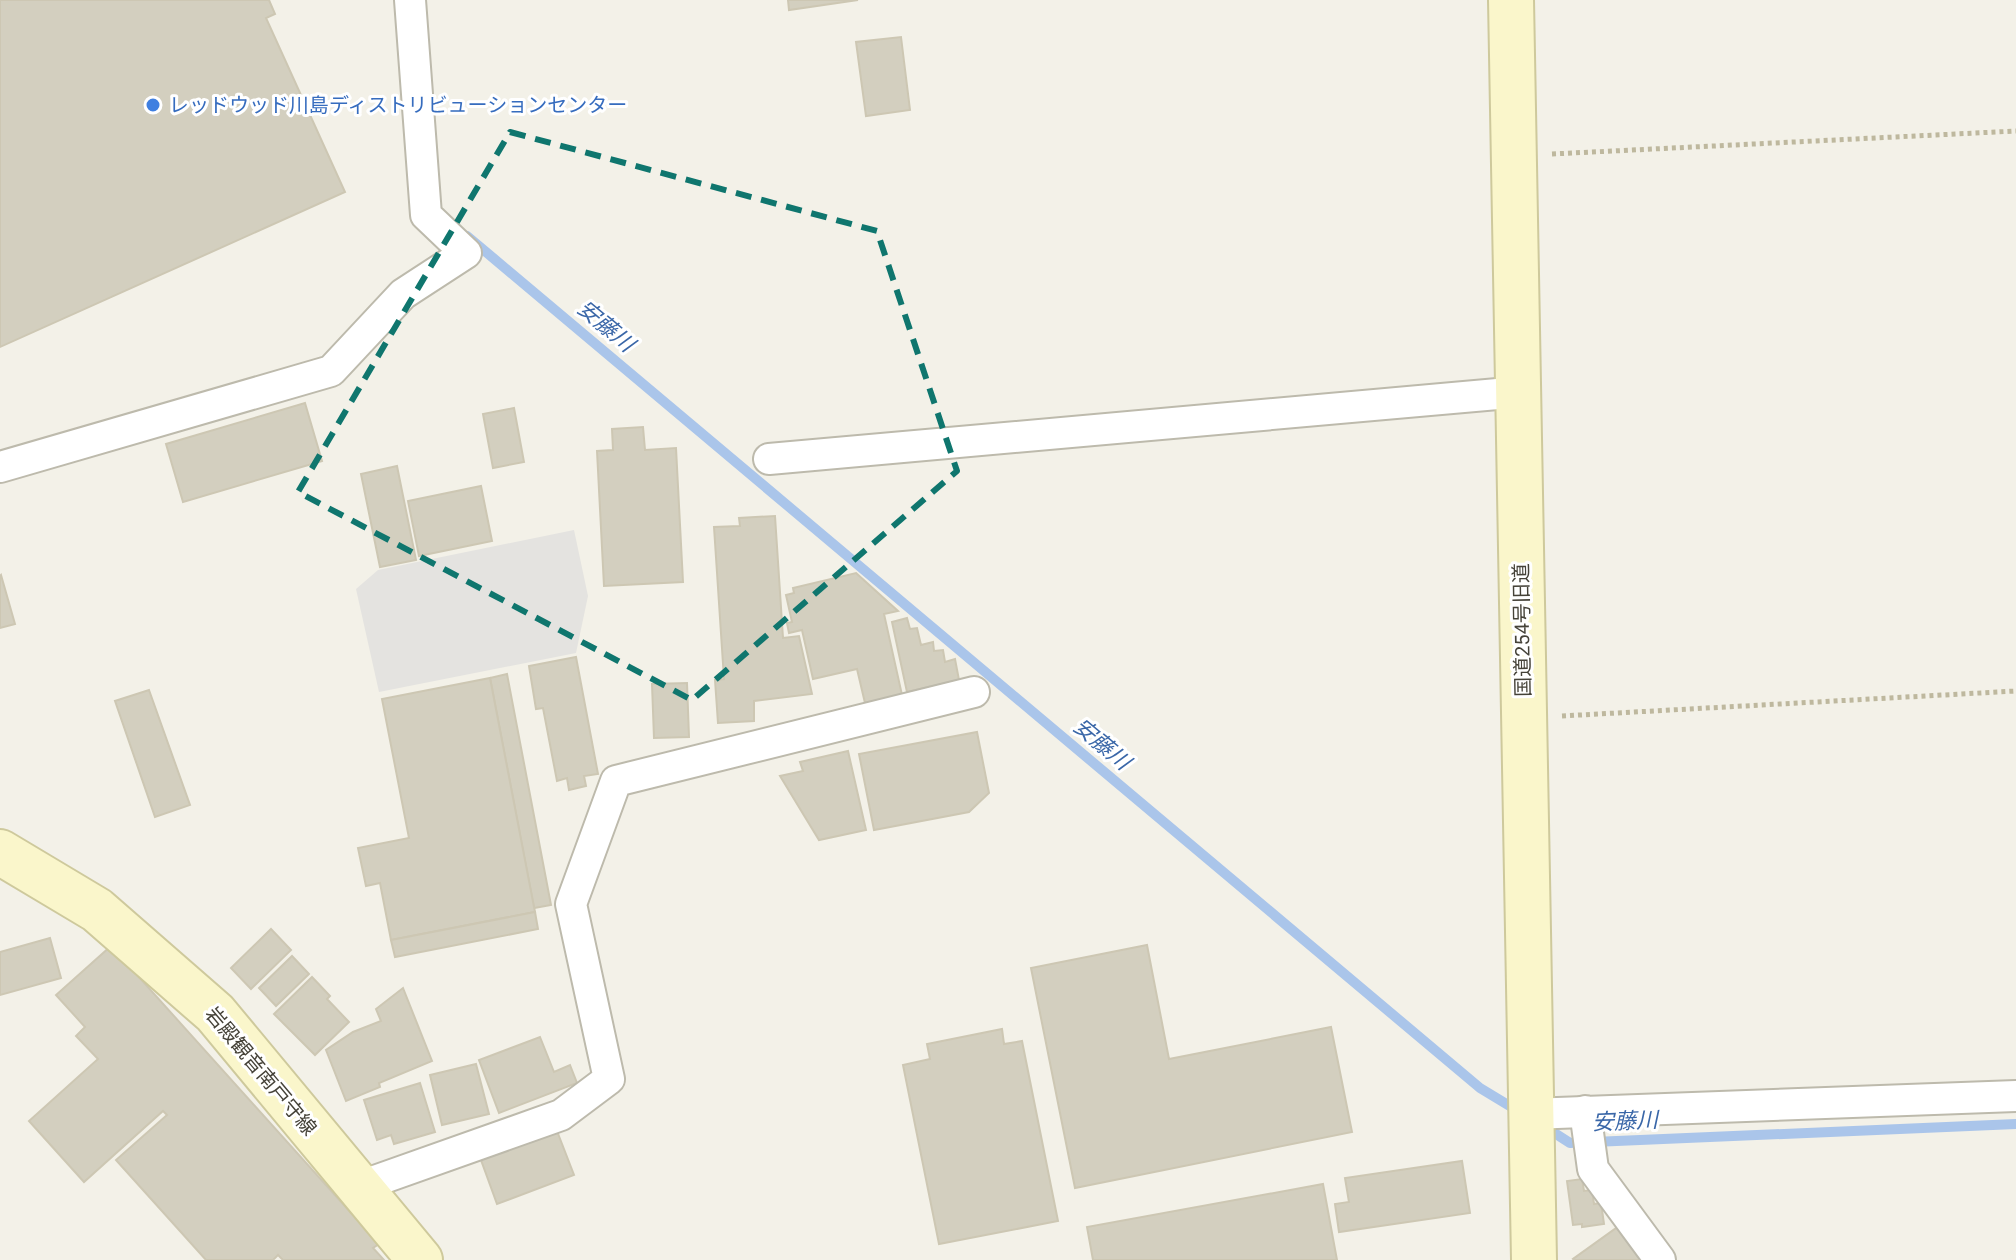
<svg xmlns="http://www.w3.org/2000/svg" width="2016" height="1260" font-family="Roboto,'Noto Sans JP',sans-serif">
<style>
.parking{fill:#e4e3e0}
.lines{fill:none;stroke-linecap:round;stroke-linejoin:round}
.stream{stroke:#aac5ea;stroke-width:10}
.building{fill:#d3cfbf;stroke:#cdc7b3;stroke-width:2}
.street-casing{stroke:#bdbaac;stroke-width:34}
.secondary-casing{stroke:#cec99c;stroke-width:48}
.path{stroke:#beb89e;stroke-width:5;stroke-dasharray:4 4;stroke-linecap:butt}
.street{stroke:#fff;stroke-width:30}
.secondary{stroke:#faf6cb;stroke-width:44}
.marked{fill:none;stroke:#0f766e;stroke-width:6;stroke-dasharray:16 10;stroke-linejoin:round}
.shop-dot{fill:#3f7fe0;stroke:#fff;stroke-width:3}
.labels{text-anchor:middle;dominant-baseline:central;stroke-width:6;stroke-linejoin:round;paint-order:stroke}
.shop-label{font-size:20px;fill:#366cbe;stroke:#fff;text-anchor:start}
.street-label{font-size:20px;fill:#454238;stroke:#fff}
.water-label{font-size:22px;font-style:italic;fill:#3a67a8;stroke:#fff}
</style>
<rect width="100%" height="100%" fill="#f3f1e8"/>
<polygon class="parking" points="574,530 588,596 576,653 379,692 356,589 378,570"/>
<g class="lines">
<g class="stream">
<polyline points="467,236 1480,1088 1518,1111"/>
<polyline points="1542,1125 1570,1143 2016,1124"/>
</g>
</g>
<g class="building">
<polygon points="0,0 269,0 275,14 266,18 345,192 0,347"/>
<polygon points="788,0 858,0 789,10"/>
<polygon points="901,37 910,110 866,116 856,42"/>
<polygon points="305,403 322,461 183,502 166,444"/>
<polygon points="514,408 524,462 493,468 483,414"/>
<polygon points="643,427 645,450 676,448 683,582 604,586 597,451 613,450 612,429"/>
<polygon points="397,466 416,560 380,567 361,474"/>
<polygon points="481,486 492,541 419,556 408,501"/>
<polygon points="775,516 783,638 799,636 812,694 754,701 754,721 718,723 715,680 724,679 714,527 740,526 739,518"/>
<polygon points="856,573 898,611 884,614 902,695 865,703 857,669 813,679 802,630 789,633 787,623 792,622 786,595 794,593 793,588"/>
<polygon points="1,575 15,624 0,628 0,576"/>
<polygon points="907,618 910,629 917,628 921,645 933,642 934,651 943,650 945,662 955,659 959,680 907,692 892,622"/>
<polygon points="576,657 598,774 584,776 586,786 569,790 567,778 557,781 543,708 536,709 529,666"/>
<polygon points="507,674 551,905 534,908 490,678"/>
<polygon points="490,678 535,912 391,940 380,883 366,886 358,848 409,838 382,699"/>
<polygon points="687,683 689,737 654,738 652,684"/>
<polygon points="149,690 190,805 155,817 115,701"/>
<polygon points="977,732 989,793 969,812 874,830 859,754"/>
<polygon points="848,751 866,830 819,840 780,776 803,771 800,762"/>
<polygon points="535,912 538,929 395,957 391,940"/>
<polygon points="271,929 291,950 251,989 231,968"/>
<polygon points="50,938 61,978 0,995 0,952"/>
<polygon points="1147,945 1169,1059 1331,1027 1352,1132 1075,1188 1031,968"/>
<polygon points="111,946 379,1244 373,1248 384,1260 283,1260 278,1255 273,1260 206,1260 116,1160 167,1115 163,1111 84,1182 29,1121 98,1059 76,1036 85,1027 56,995"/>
<polygon points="292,956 309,974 276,1006 259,988"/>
<polygon points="312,977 330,996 327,999 349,1022 315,1055 274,1014"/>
<polygon points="403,988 432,1061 379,1083 380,1087 346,1101 326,1050 353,1032 381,1021 376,1009"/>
<polygon points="1002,1029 1004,1044 1022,1041 1058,1221 939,1244 903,1065 930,1059 927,1044"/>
<polygon points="540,1037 554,1072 570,1065 577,1083 499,1113 479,1060"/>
<polygon points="476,1064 489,1114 442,1125 430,1075"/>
<polygon points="420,1083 435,1132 394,1144 391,1135 377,1140 364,1100"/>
<polygon points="557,1131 574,1175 497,1204 481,1160"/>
<polygon points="1462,1161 1470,1213 1339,1232 1335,1204 1349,1202 1345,1178"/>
<polygon points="1582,1179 1584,1191 1592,1190 1594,1204 1601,1203 1604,1224 1582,1227 1582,1224 1573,1225 1567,1181"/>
<polygon points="1323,1184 1337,1260 1093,1260 1087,1227"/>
<polygon points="1619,1226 1644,1260 1574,1260 1573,1259"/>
</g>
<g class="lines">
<g class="street-casing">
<g id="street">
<polyline points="769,459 1520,392"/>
<polyline points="0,467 331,371 403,294 466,253 426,215 410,0"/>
<polyline points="1585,1111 1593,1169 1660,1260"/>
<polyline points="1530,1114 2016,1096"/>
<polyline points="358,1187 561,1115 609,1079 571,904 616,781 974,692"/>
</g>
</g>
<g class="secondary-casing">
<g id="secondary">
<polyline points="1511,0 1534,1260"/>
<polyline points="0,852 97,910 215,1013 420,1260"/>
</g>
</g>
<g class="path">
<polyline points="1552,154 2016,131"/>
<polyline points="1562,716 2016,691"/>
</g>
<use href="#street" class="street"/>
<use href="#secondary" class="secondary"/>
</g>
<path class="marked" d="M510,132L877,231L957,471L692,700L298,492Z"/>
<circle class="shop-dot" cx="153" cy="105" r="8"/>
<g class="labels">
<g class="shop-label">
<text x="169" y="105">レッドウッド川島ディストリビューションセンター</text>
</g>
<g class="street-label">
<text transform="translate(1522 630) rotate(-91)">国道254号旧道</text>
<text transform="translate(261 1071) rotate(50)">岩殿観音南戸守線</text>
</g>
<g class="water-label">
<text transform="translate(606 326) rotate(40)">安藤川</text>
<text transform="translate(1102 744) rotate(40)">安藤川</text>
<text transform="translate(1625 1121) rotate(-2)">安藤川</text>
</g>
</g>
</svg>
